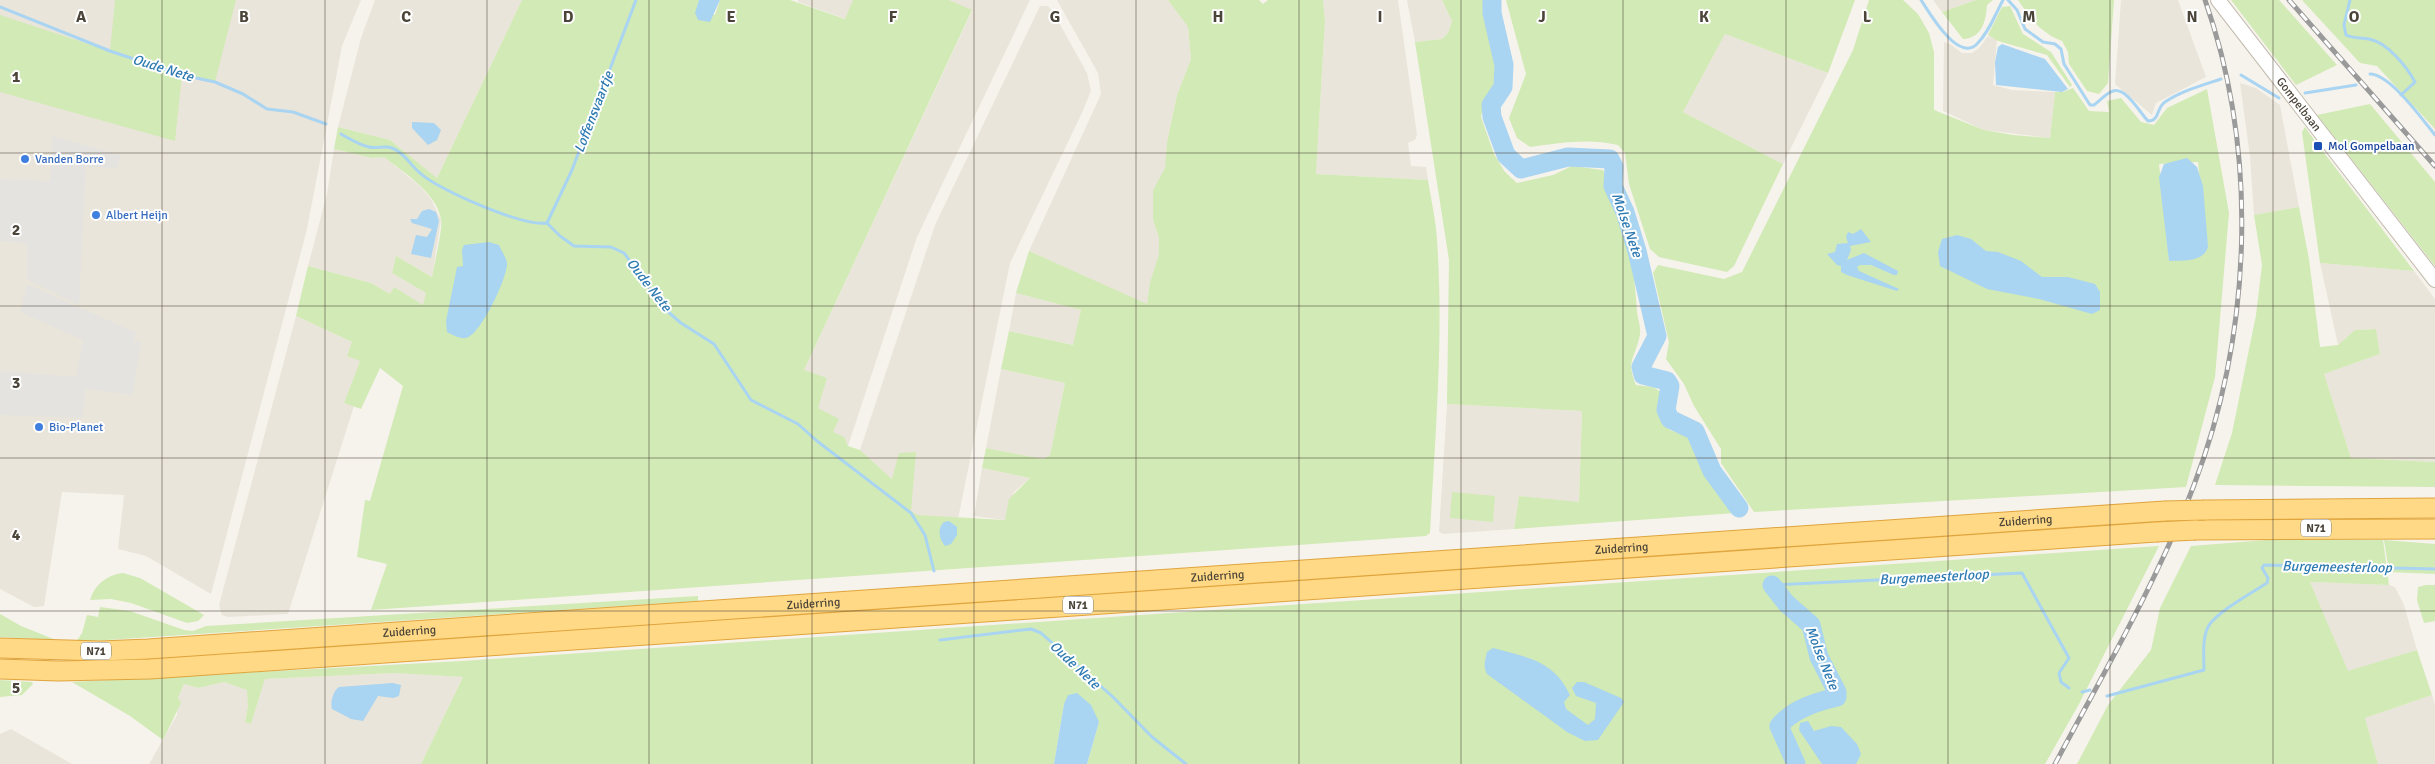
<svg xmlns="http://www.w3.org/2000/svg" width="2435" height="764" font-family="Signika,sans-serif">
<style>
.residential{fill:#eae5da}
.green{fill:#d2eab5;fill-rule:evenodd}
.parking{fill:#e5e3e0}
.water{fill:#a9d4f2}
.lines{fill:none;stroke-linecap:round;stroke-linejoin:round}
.stream{stroke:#a9d4f2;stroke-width:3}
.river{stroke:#a9d4f2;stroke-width:19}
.tertiary-casing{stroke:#c2bbae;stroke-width:16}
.trunk-casing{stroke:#e0a43c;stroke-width:21}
.tertiary{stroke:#fff;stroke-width:14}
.trunk{stroke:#ffd985;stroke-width:19}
.rail-casing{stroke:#9a9a9a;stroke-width:5}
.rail{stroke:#fff;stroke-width:3;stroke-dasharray:9;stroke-linecap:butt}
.trunk-bridge-casing{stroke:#e0a43c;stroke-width:21;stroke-linecap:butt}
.trunk-bridge{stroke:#ffd985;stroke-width:19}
.grid{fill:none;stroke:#4b4439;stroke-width:1;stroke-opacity:0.55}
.transit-dot{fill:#1a4fb4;stroke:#fff;stroke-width:2}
.shop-dot{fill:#3f7fe0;stroke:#fff;stroke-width:2}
.labels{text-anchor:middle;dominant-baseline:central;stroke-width:4;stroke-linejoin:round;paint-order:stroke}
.shield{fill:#fff;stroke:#817c74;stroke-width:1}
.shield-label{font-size:11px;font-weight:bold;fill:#4b4439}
.street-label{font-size:12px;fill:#4b4439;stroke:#fff}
.transit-label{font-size:12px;fill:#164399;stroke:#fff;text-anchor:start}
.shop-label{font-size:12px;fill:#366cbe;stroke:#fff;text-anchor:start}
.water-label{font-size:14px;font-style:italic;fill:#2e7ab2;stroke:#fff}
.grid-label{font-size:16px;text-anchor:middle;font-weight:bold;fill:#4b4439;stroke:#fff;stroke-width:4;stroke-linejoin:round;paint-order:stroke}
</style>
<rect width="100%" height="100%" fill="#f6f3ec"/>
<g class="residential">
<polygon points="0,0 361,0 342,46 307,229 211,594 146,556 118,549 124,495 62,492 44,606 34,607 0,589"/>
<polygon points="375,0 522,0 437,178 390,140 338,127 361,38"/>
<polygon points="798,0 853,0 846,19 798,2"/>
<polygon points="949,0 1030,0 917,237 848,446 833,432 818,408 804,370 972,11"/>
<polygon points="1057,0 1168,0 1188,27 1191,59 1177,95 1167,142 1166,168 1153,190 1153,220 1159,238 1159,254 1150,282 1147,305 1029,251 1101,94 1098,73"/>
<polygon points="1323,0 1398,0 1417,135 1415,140 1408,143 1411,166 1426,167 1428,180 1316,174 1325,21"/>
<polygon points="1407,0 1442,0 1452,21 1448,33 1442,39 1415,42"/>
<polygon points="1933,0 1976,0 1942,12"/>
<polygon points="2121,0 2178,0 2206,77 2156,103 2152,115 2115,84"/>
<polygon points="1040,6 1048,6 1053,12 1087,73 1091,91 1081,115 1010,263 958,519 918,515 911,511 892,479 860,450 935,225"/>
<polygon points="1725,34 1828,73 1783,164 1683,112"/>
<polygon points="1988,36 1997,40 1993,85 2012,90 2055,92 2050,138 1984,130 1943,111 1944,42 1950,44 1962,53 1972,53 1979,48"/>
<polygon points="2240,83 2256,88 2280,105 2299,207 2254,215 2250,157"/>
<polygon points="334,149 372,158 384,157 421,187 431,199 441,220 432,277 396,256 392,273 426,293 423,306 394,287 390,294 371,283 308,266 327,194"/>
<polygon points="2320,263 2414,271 2435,299 2435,462 2351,458 2324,374 2380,354 2376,329 2355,330 2338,345"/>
<polygon points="1016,293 1081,310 1074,345 1009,331"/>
<polygon points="296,316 352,342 360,361 344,403 354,406 288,614 228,617 222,615 219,605"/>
<polygon points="1001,369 1065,383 1050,455 1043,459 986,448"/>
<polygon points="1447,404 1582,411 1579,503 1519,496 1514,529 1443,534 1439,532"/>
<polygon points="982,468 1030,478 1014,492 1005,520 974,516"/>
<polygon points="2310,582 2389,585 2395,587 2404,605 2417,650 2348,672"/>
<polygon points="394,673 463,677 421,764 149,764 177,715 178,698 184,684 198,688 224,682 248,690 248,706 245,721 251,724 265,679"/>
<polygon points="2432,695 2435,705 2435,764 2378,764 2365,718"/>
<polygon points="11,729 72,764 0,764 0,734"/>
</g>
<g class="green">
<polygon points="115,0 236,0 215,82 182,75 175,141 0,92 0,15 110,51"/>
<path d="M522,0H699L697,7L715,15L720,0H790L845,19L853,0H949L972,10L804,370L827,378L818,408L839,419L833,432L844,437L848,446L860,450L892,479L899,453L916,452L911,511L918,515L1005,520L1009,499L1030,478L982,468L986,448L1043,459L1050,455L1065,383L1001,369L1009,331L1073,345L1081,310L1016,293L1029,251L1147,304L1150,282L1159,254V238L1153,220V190L1165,168L1167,142L1177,95L1191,59L1188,27L1168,0H1259L1263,4L1268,0H1323L1325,21L1316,174L1428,180C1431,200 1436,220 1437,240C1444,338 1435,436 1430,533L1426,536L371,610L387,564L357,557L365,500L370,501L403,386L380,368L361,409L344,403L360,361L347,356L352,342L296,316L308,266L371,283L390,294L394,287L423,305L426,293L392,273L396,256L432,277C434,265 443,229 441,219C436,192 404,173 384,157L372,158L334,149L338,127L390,140L437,178Z"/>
<path d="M1442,0H1484L1496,69L1495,87L1485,99L1481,117L1494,154L1505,172L1517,183L1553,175L1572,166L1603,170L1606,175L1604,184C1629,220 1634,269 1637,312C1638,319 1641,328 1640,334C1636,358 1625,359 1636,385L1653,387L1661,392C1657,450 1684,419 1696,447C1699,452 1698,460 1701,466C1708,482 1724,498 1735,513L1514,529L1519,496L1579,502L1582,411L1447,404L1449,260L1415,42L1442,39L1448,33L1452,21Z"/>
<path d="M1506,0H1855L1828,73L1725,34L1683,112L1783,164L1734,266L1727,272L1659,257L1650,249L1629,184L1625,153L1618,145C1588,138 1560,143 1530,147L1517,138L1509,118L1526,74Z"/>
<path d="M1869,0H1903L1918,14L1929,33L1934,52V110L1984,130L2013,135L2050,138L2055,92H2063L2073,88L2089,111L2109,112L2107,101L2121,98L2141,122L2154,125L2167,108L2207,89L2229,213L2215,377L2186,487L1754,512L1721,463V449L1694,406L1684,384L1666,359L1669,342L1653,273L1658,265L1724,279L1742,272L1853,50ZM2198,162L2206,252L2169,260L2159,164Z"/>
<path d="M1976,0H1993L1987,5C1986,21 1982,38 1963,39L1942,12Z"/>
<path d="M2018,0H2114L2108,83L2099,94L2087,91L2069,64L2068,52L2062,41C2041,33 2030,18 2018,0Z"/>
<polygon points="2231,0 2279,0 2337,65 2296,85"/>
<polygon points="2302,0 2435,0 2435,129 2377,66 2360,63"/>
<polygon points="2010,6 2023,34 2051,52 2072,85 2070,87 2047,55 1998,41 1988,35 2002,7"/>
<polygon points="2370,104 2435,182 2435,266 2317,115"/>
<polygon points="2305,127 2312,137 2414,271 2320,263 2302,132"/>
<polygon points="2299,207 2309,259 2320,347 2338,345 2355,330 2376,329 2380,354 2324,374 2351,458 2435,462 2435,487 2215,485 2232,433 2256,315 2262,265 2254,215"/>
<polygon points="1452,492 1495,496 1493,522 1450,518"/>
<polygon points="2267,540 2383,540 2389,585 2310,582 2348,671 2417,650 2432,695 2365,718 2378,764 2077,764 2108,705 2151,650 2160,608 2191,546"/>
<polygon points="2384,540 2435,544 2435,574 2389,572"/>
<polygon points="2159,546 2079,704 2045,764 1087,764 1099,722 1064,704 1054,764 421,764 463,677 394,673 265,679 251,724 245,722 248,706 247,690 224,682 198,688 184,684 178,698 181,703 163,740 130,716 72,682 462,661"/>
<path d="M123,573L140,578L204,615L198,621L187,623L131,603L111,599L90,600C95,584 107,575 123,573Z"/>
<polygon points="2426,585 2435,585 2435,621 2424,623 2417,600 2418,587"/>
<polygon points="698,596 698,601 76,642 82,633 87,615 98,617 100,607 130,611 184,630 193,631 206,626"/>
<polygon points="0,614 21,626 56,640 0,637"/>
<polygon points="0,680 32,682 33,684 22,695 0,697"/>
</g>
<g class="parking">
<polygon points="52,136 121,155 117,168 86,167 79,305 27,279 27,244 0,241 0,179 50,181"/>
<polygon points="27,284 137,333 133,341 141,342 133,395 86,389 82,418 0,415 0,371 76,377 83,340 20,312"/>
</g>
<g class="water">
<polygon points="699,0 720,0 710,22 698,20 695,13"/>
<polygon points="2002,44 2045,59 2068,89 2062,92 1996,85 1995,62 1998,47"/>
<polygon points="412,122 434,123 441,130 437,140 428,145 412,128"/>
<path d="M2187,158L2197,167L2203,186L2208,247C2203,263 2183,260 2169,261L2159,177L2164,164Z"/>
<polygon points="429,209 436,212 439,221 431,258 411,254 416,235 427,237 432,229 412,223 410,219 417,219 422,211"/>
<polygon points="1861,229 1871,242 1850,246 1851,250 1847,260 1864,253 1898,271 1897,275 1894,275 1871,265 1860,265 1857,267 1859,271 1899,289 1897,291 1847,275 1841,272 1841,266 1837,265 1827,254 1835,252 1837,244 1848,243 1846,237 1848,232 1853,234"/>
<polygon points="1957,235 1971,239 1986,251 1998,252 2021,261 2042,277 2068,277 2095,284 2100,292 2100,310 2092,314 2039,299 1987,289 1940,266 1938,252 1942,239"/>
<path d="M489,242L499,245C501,250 506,257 507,263C508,277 480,336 466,338C460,339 452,335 447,332L446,321L457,267L463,266L462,250L464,245Z"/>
<path d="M949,521L957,527V535L951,544L945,546C939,539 937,528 944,522Z"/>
<path d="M1493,648C1526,657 1554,660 1570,695L1564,702L1566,709L1588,725L1595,719L1596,703L1576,696L1572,688L1577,682H1584L1621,698L1624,702L1598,740L1585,741L1567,732L1487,674C1483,666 1485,661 1487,652Z"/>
<path d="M393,683L401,685L399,696L393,698L378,696L363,721L351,719L332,709C330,702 333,691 339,687Z"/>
<polygon points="1077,693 1091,705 1099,722 1087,764 1054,764 1064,704 1068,695"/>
<polygon points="1808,721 1814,731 1831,726 1841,727 1857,744 1861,754 1856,764 1822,764 1799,730 1800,723"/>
</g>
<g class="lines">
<g class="stream">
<path d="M1921,0C1929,12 1958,63 1977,44C1989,32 1995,15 2003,0"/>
<path d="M2008,0L2017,10L2025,29L2043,42L2055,44L2061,49L2064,64L2090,105H2094C2100,101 2106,93 2113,91C2126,87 2140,113 2148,121C2160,121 2156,108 2165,102C2181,91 2203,85 2221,79"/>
<path d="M2350,0L2344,25L2346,35C2354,39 2361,37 2369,39C2387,42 2407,67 2415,82L2401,95"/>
<polyline points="0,7 110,51 182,75 215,82 243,94 267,109 293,112 326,124"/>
<path d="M2370,74C2390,74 2422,119 2435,135"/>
<polyline points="2241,75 2279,98"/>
<polyline points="2305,93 2356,85"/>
<path d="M341,134C350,139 359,145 369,147C376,149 385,145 392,148C405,153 410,165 420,173C438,190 524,227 547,223"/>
<polyline points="547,223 560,236 574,246 611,247 624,253 666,310 681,323 714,344 751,400 798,424 817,441 911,513 925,535 934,571"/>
<polyline points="547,223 572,170 636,0"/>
<polyline points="1772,585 2022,573 2069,658 2059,673 2061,682 2069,688"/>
<polyline points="940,640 1031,629 1041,633 1113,697 1152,737 1186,764"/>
<polyline points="2082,692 2090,690"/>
<path d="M2107,696L2204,670C2204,657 2202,639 2208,627C2215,613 2253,592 2267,583L2268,578L2262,568L2264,565L2435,569"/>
</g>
<g class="river">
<polyline points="1492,0 1492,13 1504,65 1503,87 1491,105 1492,117 1506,155 1521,169 1568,157 1610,159 1614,167 1613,186 1625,212 1637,251 1657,336 1641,367 1643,375 1667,381 1670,386 1666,410 1670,419 1695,431 1712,471 1739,508"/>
<path d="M1772,585L1786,603L1811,625L1819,657L1837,692V697C1816,702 1793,709 1779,726L1796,764"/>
</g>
<g class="tertiary-casing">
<g id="tertiary">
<path id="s1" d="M2218,0L2435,280"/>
</g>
</g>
<g class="trunk-casing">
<g id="trunk">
<polyline points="2205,510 2435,508"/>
<polyline points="2196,530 2435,529"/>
<path id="s2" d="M0,648L101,651L148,649L2165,511"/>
<polyline points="0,669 58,671 150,669 2156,532"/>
</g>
</g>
<use href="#tertiary" class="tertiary"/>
<use href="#trunk" class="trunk"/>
<g class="rail-casing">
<g id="rail">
<polyline points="2289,0 2435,166"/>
<path d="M2055,764C2104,672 2157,582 2194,485C2252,333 2259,154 2205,0"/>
</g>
</g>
<use href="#rail" class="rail"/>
<g class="trunk-bridge-casing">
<g id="trunk-bridge">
<polyline points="2165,511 2205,510"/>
<polyline points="2156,532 2196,530"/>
</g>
</g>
<use href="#trunk-bridge" class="trunk-bridge"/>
</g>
<path class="grid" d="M162,0V764M325,0V764M487,0V764M649,0V764M812,0V764M974,0V764M1136,0V764M1299,0V764M1461,0V764M1623,0V764M1786,0V764M1948,0V764M2110,0V764M2273,0V764M0,153H2435M0,306H2435M0,458H2435M0,611H2435"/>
<rect class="transit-dot" x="2313" y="141" width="10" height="10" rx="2.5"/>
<g class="shop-dot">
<circle cx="25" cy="159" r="5"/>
<circle cx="96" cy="215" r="5"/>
<circle cx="39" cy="427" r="5"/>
</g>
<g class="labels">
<g class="shield">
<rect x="2301" y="519.5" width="30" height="17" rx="4"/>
<rect x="1063" y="596.5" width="30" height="17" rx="4"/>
<rect x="81" y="642.5" width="30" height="17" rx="4"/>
</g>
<g class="shield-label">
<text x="2316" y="528">N71</text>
<text x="1078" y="605">N71</text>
<text x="96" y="651">N71</text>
</g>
<g class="street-label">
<text stroke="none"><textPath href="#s1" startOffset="132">Gompelbaan</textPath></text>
<text stroke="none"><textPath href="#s2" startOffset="2030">Zuiderring</textPath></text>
<text stroke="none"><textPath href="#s2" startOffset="1625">Zuiderring</textPath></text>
<text stroke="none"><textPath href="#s2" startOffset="1220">Zuiderring</textPath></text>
<text stroke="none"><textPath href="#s2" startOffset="815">Zuiderring</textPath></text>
<text stroke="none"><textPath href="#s2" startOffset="410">Zuiderring</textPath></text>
</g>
<g class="transit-label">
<text x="2328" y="146">Mol Gompelbaan</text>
</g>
<g class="shop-label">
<text x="35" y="159">Vanden Borre</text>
<text x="106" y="215">Albert Heijn</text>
<text x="49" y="427">Bio-Planet</text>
</g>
<g class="water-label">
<text transform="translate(163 68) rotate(17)">Oude Nete</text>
<text transform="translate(594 112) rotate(-69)">Loffensvaartje</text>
<text transform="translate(1627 225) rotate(71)">Molse Nete</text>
<text transform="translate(649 285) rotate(52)">Oude Nete</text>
<text transform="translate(2337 567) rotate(1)">Burgemeesterloop</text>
<text transform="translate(1934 577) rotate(-3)">Burgemeesterloop</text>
<text transform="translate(1822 658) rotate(68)">Molse Nete</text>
<text transform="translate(1075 665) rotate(43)">Oude Nete</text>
</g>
</g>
<g class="grid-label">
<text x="81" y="22">A</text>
<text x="244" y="22">B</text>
<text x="406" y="22">C</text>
<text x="568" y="22">D</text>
<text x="731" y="22">E</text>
<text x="893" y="22">F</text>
<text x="1055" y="22">G</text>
<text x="1218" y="22">H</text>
<text x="1380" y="22">I</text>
<text x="1542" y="22">J</text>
<text x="1704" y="22">K</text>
<text x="1867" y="22">L</text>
<text x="2029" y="22">M</text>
<text x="2192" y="22">N</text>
<text x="2354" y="22">O</text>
<text x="16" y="82">1</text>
<text x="16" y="235">2</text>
<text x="16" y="388">3</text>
<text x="16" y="540">4</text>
<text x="16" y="693">5</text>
</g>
</svg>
